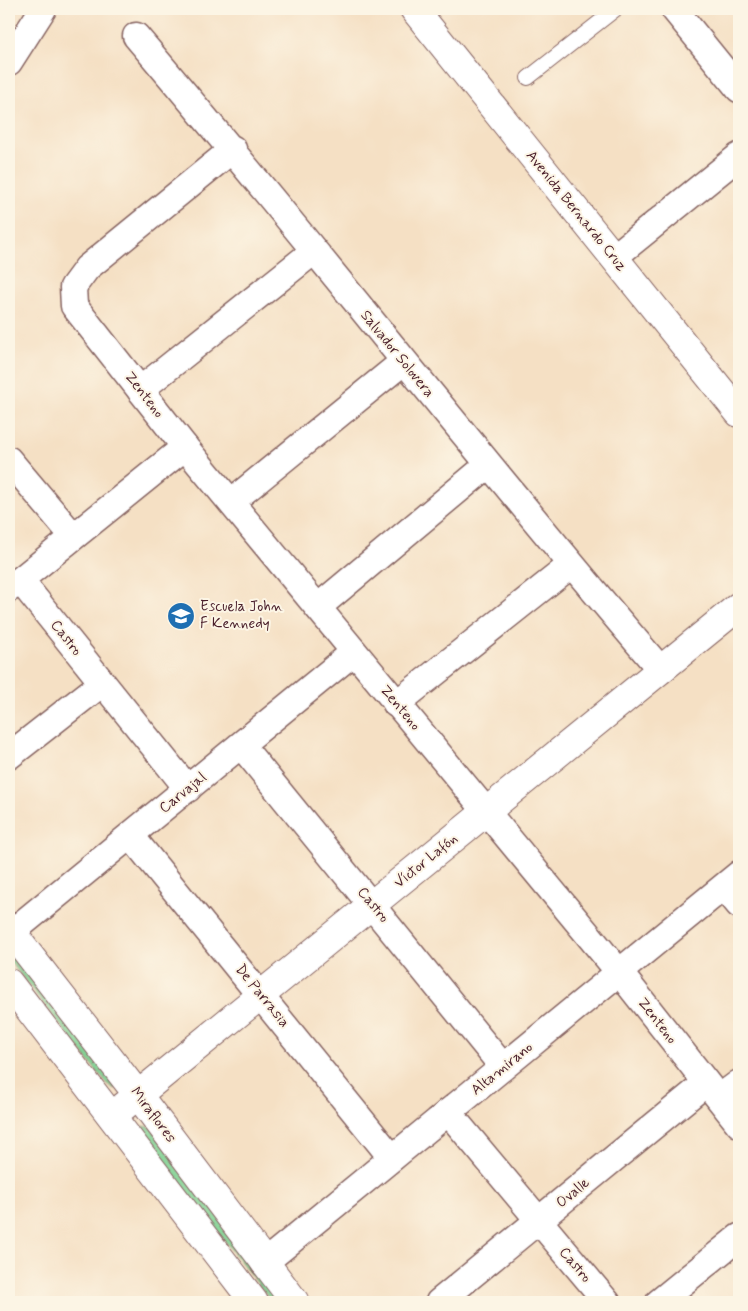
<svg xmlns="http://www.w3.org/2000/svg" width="748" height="1311" font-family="Mynerve,sans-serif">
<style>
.green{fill:#7fd293;stroke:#64785f}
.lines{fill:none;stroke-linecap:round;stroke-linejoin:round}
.lane-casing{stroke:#866361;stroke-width:16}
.street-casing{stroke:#866361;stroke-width:29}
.secondary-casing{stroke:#866361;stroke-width:30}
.lane{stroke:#fff;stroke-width:14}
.street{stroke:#fff;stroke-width:26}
.secondary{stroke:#fff;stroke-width:28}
.labels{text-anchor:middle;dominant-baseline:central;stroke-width:4;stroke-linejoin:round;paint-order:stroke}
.street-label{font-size:15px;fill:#4a1f2b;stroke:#fcf5e5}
.poi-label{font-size:15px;fill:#4a1f2b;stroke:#fcf5e5;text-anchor:start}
</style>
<rect width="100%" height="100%" fill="#fcf5e5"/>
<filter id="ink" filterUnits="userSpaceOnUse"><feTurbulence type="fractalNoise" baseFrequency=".02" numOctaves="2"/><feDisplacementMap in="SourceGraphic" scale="10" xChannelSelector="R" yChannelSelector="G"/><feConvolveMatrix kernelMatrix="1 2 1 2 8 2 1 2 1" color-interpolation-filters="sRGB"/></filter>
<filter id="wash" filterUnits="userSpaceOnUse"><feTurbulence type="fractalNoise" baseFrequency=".0096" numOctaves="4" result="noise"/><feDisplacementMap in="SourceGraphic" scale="20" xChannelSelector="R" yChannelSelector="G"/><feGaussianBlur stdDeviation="1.12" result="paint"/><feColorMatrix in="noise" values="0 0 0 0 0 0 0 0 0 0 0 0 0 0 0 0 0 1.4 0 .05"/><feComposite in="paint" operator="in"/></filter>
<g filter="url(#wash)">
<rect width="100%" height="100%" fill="#f5e0c4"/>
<g class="green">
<polygon points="9,945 116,1081 115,1089 107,1084 9,960"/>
<polygon points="143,1126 150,1127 284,1302 272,1302 142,1134"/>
</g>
</g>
<g filter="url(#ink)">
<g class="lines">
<g class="lane-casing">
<polyline id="lane" points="528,78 616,9"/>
</g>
<g class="street-casing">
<g id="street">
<polyline points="674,9 739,89"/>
<path d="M136,36C314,245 482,462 661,670"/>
<polyline points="9,62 43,9"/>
<polyline points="233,149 87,268 73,287 74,306 185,447 619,972 739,1124"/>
<polyline points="614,257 739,156"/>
<polyline points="140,390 314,251"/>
<polyline points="9,460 73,536"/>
<polyline points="231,502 403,362"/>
<polyline points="20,580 188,789"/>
<polyline points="9,589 185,447"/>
<polyline points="318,607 488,465"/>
<polyline points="396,704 571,565"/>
<polyline points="241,745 503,1067"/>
<polyline points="9,756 101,684"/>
<polyline points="131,836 392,1158"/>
<polyline points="724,887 739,905"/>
<polyline points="12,932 354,652"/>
<polyline points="719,1098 739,1083"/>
<polyline points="448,1112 607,1302"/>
<polyline points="264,1263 739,874"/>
<polyline points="439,1302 706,1083"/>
<polyline points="659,1302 739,1237"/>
</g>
</g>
<g class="secondary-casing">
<g id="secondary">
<polyline points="414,9 739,413"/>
<polyline points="9,929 138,1095 295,1302"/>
<polyline points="9,983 254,1302"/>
<polyline points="112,1116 739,606"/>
</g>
</g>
<use href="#lane" class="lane"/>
<use href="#street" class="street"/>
<use href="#secondary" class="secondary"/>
</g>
</g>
<defs>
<g id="school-disc" transform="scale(1.4375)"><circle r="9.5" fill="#1f6fb2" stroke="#fcf5e5"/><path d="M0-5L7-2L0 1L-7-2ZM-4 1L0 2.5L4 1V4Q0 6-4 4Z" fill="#fff"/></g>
</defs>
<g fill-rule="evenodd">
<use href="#school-disc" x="181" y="616"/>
</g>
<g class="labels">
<g class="street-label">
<text transform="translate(576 211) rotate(51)">Avenida Bernardo Cruz</text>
<text transform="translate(397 354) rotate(51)">Salvador Solovera</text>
<text transform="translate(144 395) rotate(52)">Zenteno</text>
<text transform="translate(66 638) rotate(52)">Castro</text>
<text transform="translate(400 708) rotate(50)">Zenteno</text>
<text transform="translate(183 793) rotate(-39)">Carvajal</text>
<text transform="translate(426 861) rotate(-39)">Víctor Lafón</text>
<text transform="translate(373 905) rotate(51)">Castro</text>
<text transform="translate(262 996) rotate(51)">De Parrasia</text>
<text transform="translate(657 1021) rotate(52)">Zenteno</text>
<text transform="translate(502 1069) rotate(-39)">Altamirano</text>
<text transform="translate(153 1115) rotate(53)">Miraflores</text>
<text transform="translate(573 1193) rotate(-40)">Ovalle</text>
<text transform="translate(575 1265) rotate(50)">Castro</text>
</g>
<g class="poi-label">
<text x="200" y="607">Escuela John<tspan x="200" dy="17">F Kennedy</tspan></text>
</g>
</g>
<rect width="748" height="1311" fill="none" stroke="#fcf5e5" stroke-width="30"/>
</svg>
